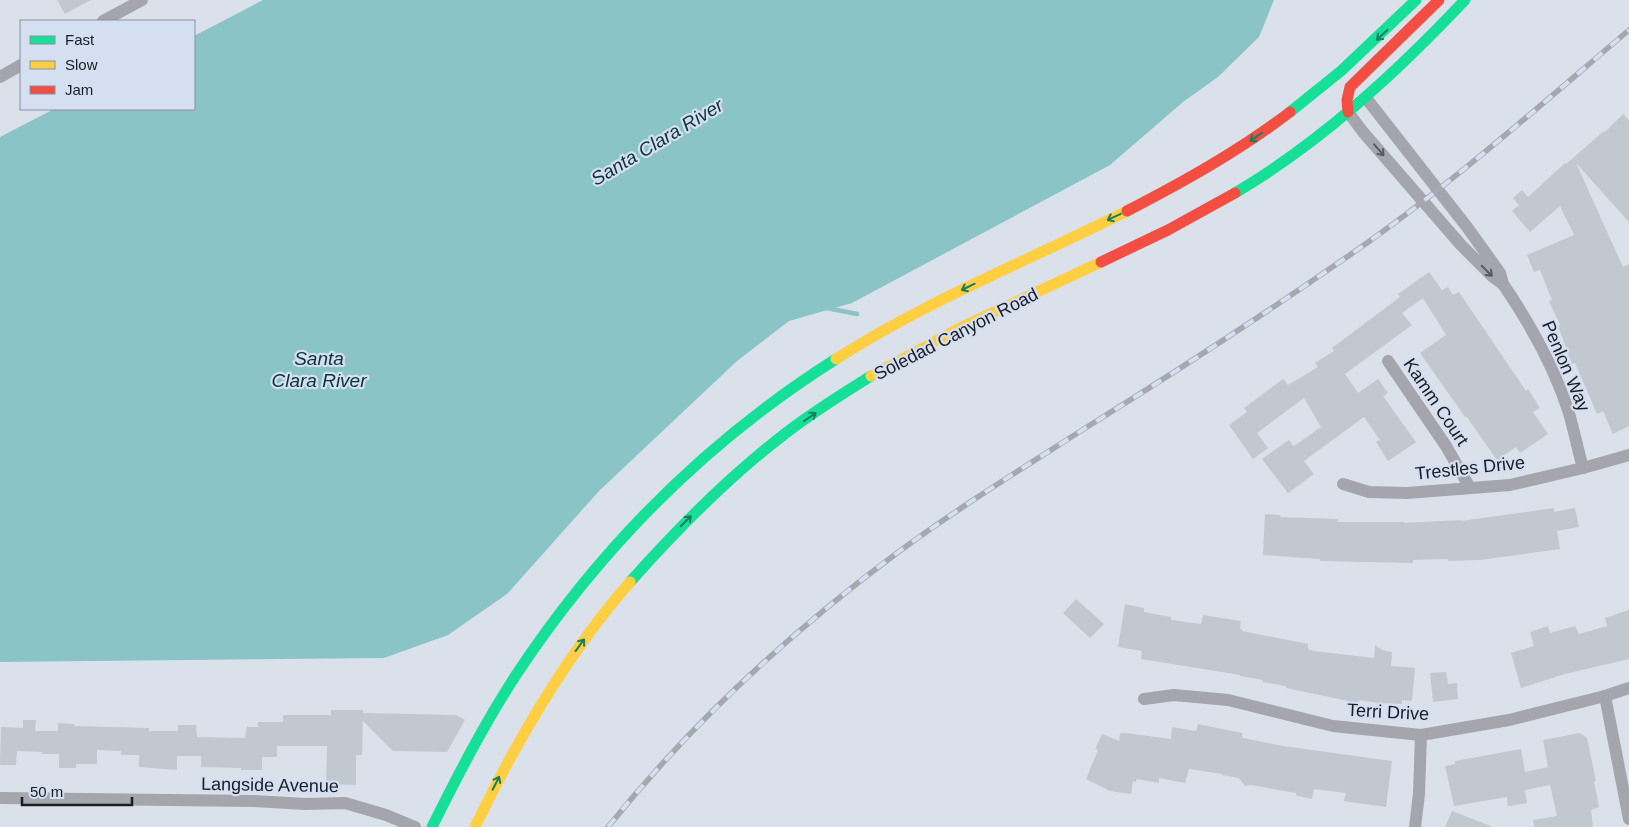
<svg xmlns="http://www.w3.org/2000/svg" width="1629" height="827" font-family="Helvetica,sans-serif">
<style>
.water{fill:#8ac4c7}
.lines{fill:none;stroke-linecap:round;stroke-linejoin:round}
.stream{stroke:#8ac4c7;stroke-width:4.5}
.building{fill:#c2c8cf}
.street{stroke:#a5a5ae;stroke-width:12}
.fast{stroke:#16e098;stroke-width:11}
.slow{stroke:#ffcf43;stroke-width:11}
.jam{stroke:#f24e42;stroke-width:11}
.rail-casing{stroke:#a5a8b0;stroke-width:5.5}
.rail{stroke:#d4dff2;stroke-width:4;stroke-dasharray:11;stroke-linecap:butt}
.oneway{stroke:#187e5e}
.oneway2{stroke:#585a62}
.labels{text-anchor:middle;dominant-baseline:central;stroke-width:4.5;stroke-linejoin:round;paint-order:stroke}
.street-label{font-size:18px;fill:#191d24;stroke:#d4dff2}
.water-label{font-size:19px;font-style:italic;fill:#0c3434;stroke:#d4dff2}
</style>
<rect width="100%" height="100%" fill="#dbe1eb"/>
<polygon class="water" points="263,0 1274,0 1259,37 1218,77 1183,102 1110,165 852,303 789,321 737,361 599,491 507,594 448,635 384,658 0,662 0,137 54,109 194,109 194,36"/>
<g class="lines">
<polyline class="stream" points="827,308 857,314"/>
</g>
<g class="building">
<polygon points="57,0 91,0 65,14"/>
<polygon points="1623,114 1629,120 1629,222 1576,163 1623,267 1629,264 1629,426 1613,434 1603,411 1597,414 1575,363 1572,364 1558,326 1560,325 1549,301 1552,300 1540,270 1534,272 1527,255 1574,235 1560,206 1530,232 1512,211 1519,205 1513,198 1522,190 1528,197 1565,163 1566,164 1604,131 1605,132"/>
<polygon points="1429,272 1442,290 1448,287 1453,295 1459,292 1526,391 1528,389 1540,408 1533,412 1548,434 1520,453 1516,447 1497,460 1466,416 1465,417 1420,353 1446,335 1423,298 1402,313 1412,325 1345,374 1358,393 1378,379 1388,393 1383,396 1416,442 1388,461 1376,442 1380,440 1364,417 1304,461 1314,474 1288,493 1262,459 1289,440 1294,446 1321,427 1304,398 1257,433 1268,448 1253,459 1229,425 1247,412 1244,408 1283,379 1288,385 1318,367 1315,363 1334,351 1332,348 1400,297 1398,294"/>
<polygon points="1554,508 1554,512 1575,508 1579,527 1557,531 1560,549 1480,560 1448,561 1448,559 1413,560 1413,563 1320,561 1320,559 1263,555 1265,514 1281,515 1280,517 1338,519 1338,522 1404,522 1404,523 1461,520 1461,521"/>
<polygon points="1076,599 1104,624 1090,638 1063,613"/>
<polygon points="1125,604 1144,608 1144,612 1171,617 1171,620 1201,624 1203,615 1241,621 1240,629 1242,629 1242,631 1308,644 1308,649 1314,651 1374,658 1375,645 1382,650 1392,652 1391,666 1415,668 1412,701 1402,700 1402,704 1378,703 1359,700 1358,703 1286,688 1286,686 1262,682 1263,680 1240,676 1240,675 1141,659 1142,651 1118,647"/>
<polygon points="1629,610 1629,659 1565,674 1521,688 1511,653 1534,646 1530,632 1548,626 1550,633 1575,626 1579,634 1607,626 1605,618"/>
<polygon points="1446,672 1448,684 1457,683 1458,699 1433,702 1430,673"/>
<polygon points="331,710 363,710 363,713 456,715 465,720 447,752 393,751 363,721 362,755 356,755 356,785 326,784 327,746 277,746 277,757 262,757 262,770 241,770 241,768 201,767 201,756 177,756 177,770 139,767 139,755 121,755 121,751 97,750 97,764 76,764 76,768 59,768 59,754 42,754 42,752 17,751 16,765 0,765 1,727 23,728 23,720 36,720 35,731 58,731 58,723 74,724 74,726 149,728 149,731 178,731 178,725 196,725 197,737 245,738 247,727 258,727 258,722 283,722 283,715 331,715"/>
<polygon points="1198,724 1242,733 1243,738 1283,746 1392,761 1386,807 1344,801 1346,793 1314,789 1312,799 1298,796 1296,795 1296,793 1251,785 1245,786 1239,778 1222,775 1222,774 1189,769 1185,783 1159,778 1159,783 1137,779 1136,782 1133,781 1131,794 1110,791 1086,779 1098,750 1095,749 1102,734 1119,741 1120,733 1126,733 1171,739 1172,727 1196,731"/>
<polygon points="1580,733 1587,738 1596,781 1594,781 1599,807 1591,810 1593,827 1534,827 1533,820 1557,816 1550,785 1525,790 1527,803 1508,806 1507,797 1454,806 1445,766 1455,764 1455,761 1521,749 1525,772 1548,767 1543,740"/>
<polygon points="1452,811 1491,826 1491,827 1445,827"/>
</g>
<g class="lines">
<g class="street">
<polyline points="103,21 142,0"/>
<polyline points="0,77 21,65"/>
<polyline points="1348,112 1363,132 1461,245 1493,277 1503,284 1500,273 1467,227 1366,98"/>
<path d="M1503,284C1529,322 1555,369 1569,413C1574,431 1578,450 1583,468"/>
<polyline points="1388,361 1446,446 1470,488"/>
<polyline points="1343,484 1369,492 1407,493 1510,485 1583,468 1629,455"/>
<polyline points="1605,696 1629,819"/>
<polyline points="1144,699 1174,695 1228,700 1333,726 1421,735 1509,720 1605,696 1629,688"/>
<polyline points="0,798 254,801 305,804 345,803 386,815 415,827"/>
<polyline points="1415,827 1419,794 1421,735"/>
</g>
<g class="fast">
<polyline points="1290,112 1341,71 1416,0"/>
<path d="M1235,193C1321,142 1396,73 1465,0"/>
<path d="M630,582C678,528 728,477 786,433C813,412 842,394 871,376"/>
<path d="M432,827C458,775 484,724 516,675C600,548 708,440 836,359"/>
</g>
<g class="slow">
<path d="M836,359C928,300 1030,260 1127,211"/>
<polyline points="871,376 958,329 1101,262"/>
<path d="M475,827C517,740 566,655 630,582"/>
</g>
<g class="jam">
<polyline points="1348,112 1347,100 1350,87 1439,0"/>
<path d="M1127,211C1183,182 1239,151 1290,112"/>
<polyline points="1101,262 1168,230 1235,193"/>
</g>
<g class="rail-casing">
<path id="rail" d="M608,827C690,725 792,631 897,553C958,508 1023,468 1087,427C1174,373 1260,317 1344,259C1445,190 1536,109 1629,30"/>
</g>
<use href="#rail" class="rail"/>
</g>
<defs><path id="oneway-shaft" d="M-6 0H5M1.5-3L5.5 0L1.5 3" fill="none" stroke-width="1.6" stroke-linecap="round" stroke-linejoin="round" transform="scale(1.25)"/></defs>
<g class="oneway">
<use href="#oneway-shaft" transform="translate(1382 35) rotate(137)"/>
<use href="#oneway-shaft" transform="translate(1256 137) rotate(145)"/>
<use href="#oneway-shaft" transform="translate(1114 217) rotate(155)"/>
<use href="#oneway-shaft" transform="translate(968 287) rotate(154)"/>
<use href="#oneway-shaft" transform="translate(810 417) rotate(-35)"/>
<use href="#oneway-shaft" transform="translate(686 521) rotate(-45)"/>
<use href="#oneway-shaft" transform="translate(580 645) rotate(-54)"/>
<use href="#oneway-shaft" transform="translate(496 783) rotate(-63)"/>
</g>
<g class="oneway2">
<use href="#oneway-shaft" transform="translate(1379 150) rotate(49)"/>
<use href="#oneway-shaft" transform="translate(1487 271) rotate(45)"/>
</g>
<g class="labels">
<g class="street-label">
<text transform="translate(956 334) rotate(-27)">Soledad Canyon Road</text>
<text transform="translate(1566 366) rotate(67)">Penlon Way</text>
<text transform="translate(1436 402) rotate(56)">Kamm Court</text>
<text transform="translate(1470 468) rotate(-6)">Trestles Drive</text>
<text transform="translate(1388 712) rotate(3)">Terri Drive</text>
<text transform="translate(270 785) rotate(1)">Langside Avenue</text>
</g>
<g class="water-label">
<text transform="translate(657 142) rotate(-31)">Santa Clara River</text>
<text x="319" y="358">Santa<tspan x="319" dy="22">Clara River</tspan></text>
</g>
</g>
<rect x="20" y="20" width="175" height="90" fill="#d4dff2" stroke="#8991a0"/>
<rect x="30" y="36" width="25" height="8" fill="#16e098" stroke="#8991a0"/>
<text x="65" y="45" font-size="15" fill="#191d24">Fast</text>
<rect x="30" y="61" width="25" height="8" fill="#ffcf43" stroke="#8991a0"/>
<text x="65" y="70" font-size="15" fill="#191d24">Slow</text>
<rect x="30" y="86" width="25" height="8" fill="#f24e42" stroke="#8991a0"/>
<text x="65" y="95" font-size="15" fill="#191d24">Jam</text>
<path d="M22 797v8h110v-8" fill="none" stroke="#191d24" stroke-width="2.5"/>
<text x="30" y="797" font-size="15" fill="#191d24" stroke="#d4dff2" stroke-width="4" paint-order="stroke">50 m</text>
</svg>
